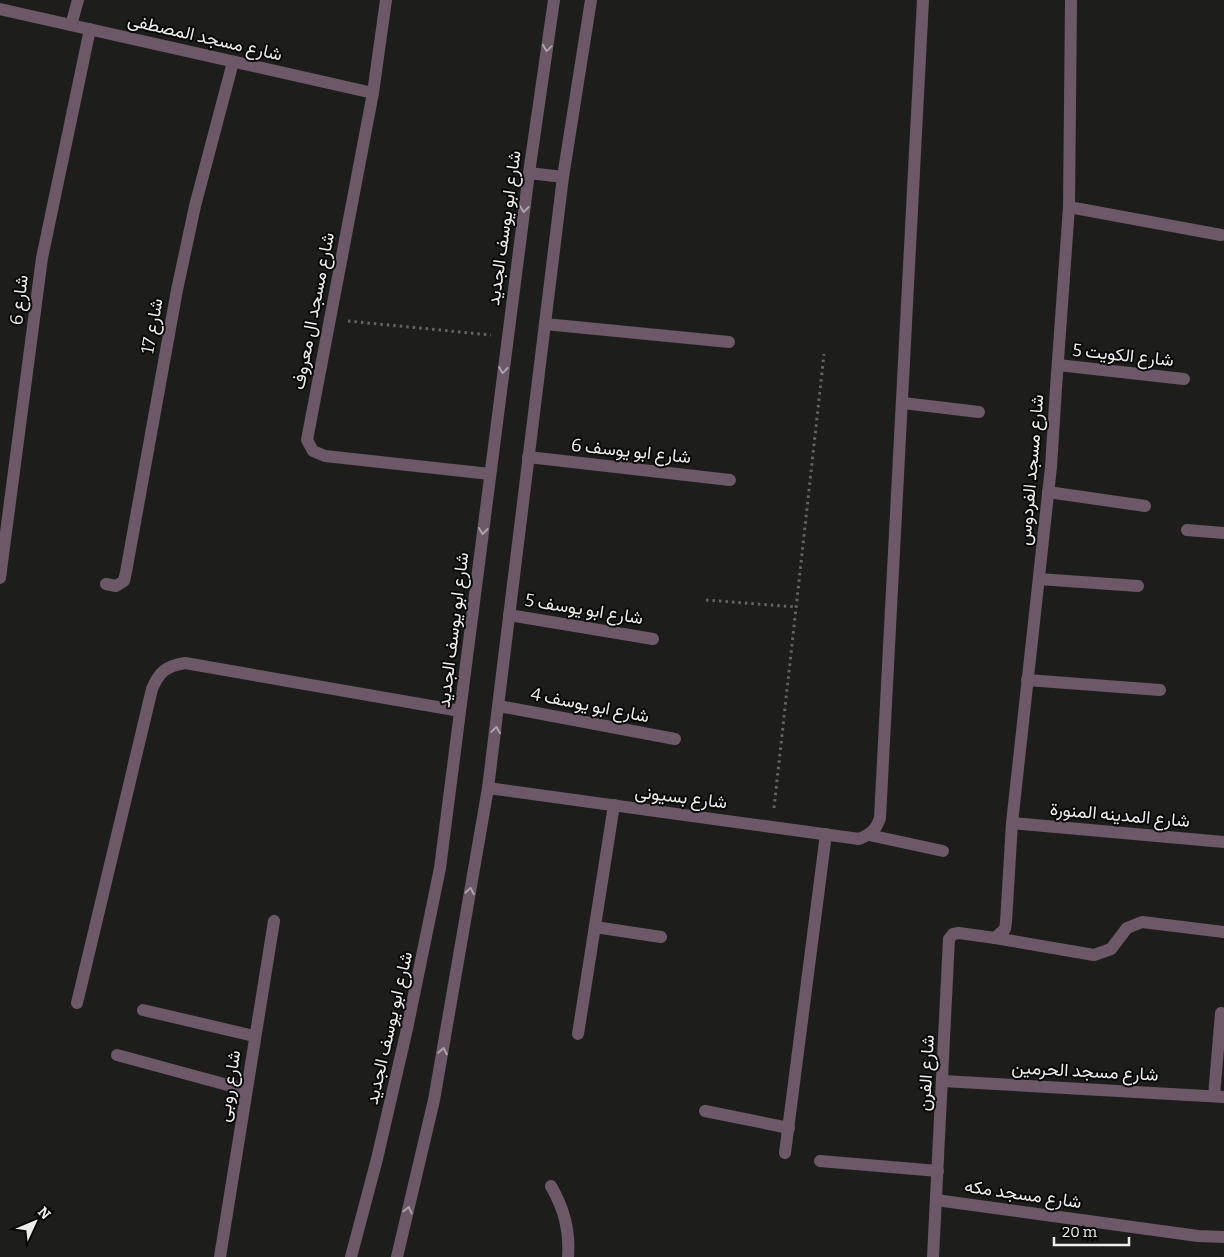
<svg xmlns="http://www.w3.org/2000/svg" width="1224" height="1257" font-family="Bitter,Vazirmatn,serif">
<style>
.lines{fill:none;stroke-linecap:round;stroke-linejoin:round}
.path{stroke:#636462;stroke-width:3;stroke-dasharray:2.5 4;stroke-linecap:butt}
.minor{stroke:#6c5867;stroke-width:12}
.oneway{stroke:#aca2aa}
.labels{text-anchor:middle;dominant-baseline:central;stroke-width:4;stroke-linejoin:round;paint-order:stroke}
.street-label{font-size:18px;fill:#ededec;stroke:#070807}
</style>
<rect width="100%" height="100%" fill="#1d1e1c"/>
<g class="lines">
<g class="path">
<polyline points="348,321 491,335"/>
<polyline points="706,600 796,607"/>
<polyline points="774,808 824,354"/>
</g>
<g class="minor">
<polyline points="386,0 373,93 307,440 313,451 325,456 490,474"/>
<polyline points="0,9 373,93"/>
<polyline points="71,25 78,0"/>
<polyline points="529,173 563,177"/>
<polyline points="1069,207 1221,235"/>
<polyline points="545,324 729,342"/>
<polyline points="1058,365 1184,379"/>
<polyline points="903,403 979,412"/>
<polyline points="528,457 730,480"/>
<polyline points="1048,492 1145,506"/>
<polyline points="1187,530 1224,533"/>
<polyline points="0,578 42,258 90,29"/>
<polyline points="1039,579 1138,586"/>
<polyline points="106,584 116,586 124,581 126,572 177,290 195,206 233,62"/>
<polyline points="509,615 653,639"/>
<polyline points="1027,680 1160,690"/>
<polyline points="499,706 675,739"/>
<path d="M488,788L859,839C871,834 876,830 880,818L923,0"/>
<polyline points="1012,823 1224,842"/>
<polyline points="869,835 943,851"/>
<polyline points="595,927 661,937"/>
<polyline points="995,938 1005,929 1006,922 1012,823 1051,467 1056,388 1069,207 1071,0"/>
<path d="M77,1003L152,689C159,672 166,666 185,663L460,711"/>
<polyline points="143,1010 254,1036"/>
<polyline points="578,1034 614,805"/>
<polyline points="117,1055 246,1090"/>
<polyline points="943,1081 1224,1097"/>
<polyline points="1214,1096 1221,1013"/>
<polyline points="705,1111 789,1128"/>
<polyline points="785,1153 826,834"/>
<polyline points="820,1161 938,1171"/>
<path d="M551,1186C564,1209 570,1230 568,1257"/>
<polyline points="936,1200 1198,1236 1224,1237"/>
<polyline points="220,1257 274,921"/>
<polyline points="351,1257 377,1159 407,1029 440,868 529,173 554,0"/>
<polyline points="397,1257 434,1100 488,788 563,177 591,0"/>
<polyline points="933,1257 949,939 953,934 959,933 995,938 1094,955 1111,949 1127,928 1142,922 1224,932"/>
</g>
</g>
<defs><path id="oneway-chevron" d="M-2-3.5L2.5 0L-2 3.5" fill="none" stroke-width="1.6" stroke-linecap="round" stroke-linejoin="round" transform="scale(1.25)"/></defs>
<g class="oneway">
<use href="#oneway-chevron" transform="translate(547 48) rotate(98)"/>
<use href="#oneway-chevron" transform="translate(524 209) rotate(97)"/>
<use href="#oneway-chevron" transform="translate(503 370) rotate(97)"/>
<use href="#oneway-chevron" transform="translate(483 531) rotate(97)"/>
<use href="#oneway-chevron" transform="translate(496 730) rotate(-82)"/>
<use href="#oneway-chevron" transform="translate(470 891) rotate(-80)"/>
<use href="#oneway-chevron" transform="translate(443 1051) rotate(-80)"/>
<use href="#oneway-chevron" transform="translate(408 1210) rotate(-77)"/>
</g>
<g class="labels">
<g class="street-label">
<text transform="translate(205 37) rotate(13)">شارع مسجد المصطفى</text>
<text transform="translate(504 228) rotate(-82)">شارع ابو يوسف الجديد</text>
<text transform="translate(19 300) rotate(-83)">شارع 6</text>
<text transform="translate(313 311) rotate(-79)">شارع مسجد ال معروف</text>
<text transform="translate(152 326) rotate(-80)">شارع 17</text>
<text transform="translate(1123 355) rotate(6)">شارع الكويت 5</text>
<text transform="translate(631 451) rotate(6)">شارع ابو يوسف 6</text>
<text transform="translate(1031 470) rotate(-85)">شارع مسجد الفردوس</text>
<text transform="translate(584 609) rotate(9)">شارع ابو يوسف 5</text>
<text transform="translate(453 630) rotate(-83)">شارع ابو يوسف الجديد</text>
<text transform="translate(590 705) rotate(11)">شارع ابو يوسف 4</text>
<text transform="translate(681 797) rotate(7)">شارع بسيونى</text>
<text transform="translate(1120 815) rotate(5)">شارع المدينه المنورة</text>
<text transform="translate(389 1028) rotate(-77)">شارع ابو يوسف الجديد</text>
<text transform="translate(1085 1071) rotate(3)">شارع مسجد الحرمين</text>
<text transform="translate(926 1073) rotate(-87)">شارع الفرن</text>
<text transform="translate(229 1086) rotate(-81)">شارع روبى</text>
<text transform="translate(1023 1194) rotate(8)">شارع مسجد مكه</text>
</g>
</g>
<g transform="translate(35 1222) rotate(46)" stroke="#070807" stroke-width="4" paint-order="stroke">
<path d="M0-4L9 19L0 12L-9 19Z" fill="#ededec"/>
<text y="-8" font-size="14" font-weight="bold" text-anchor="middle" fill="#ededec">N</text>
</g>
<path d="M1054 1237v8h75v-8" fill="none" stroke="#ededec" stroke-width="2.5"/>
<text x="1062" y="1237" font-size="15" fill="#ededec" stroke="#070807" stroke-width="4" paint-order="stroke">20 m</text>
</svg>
